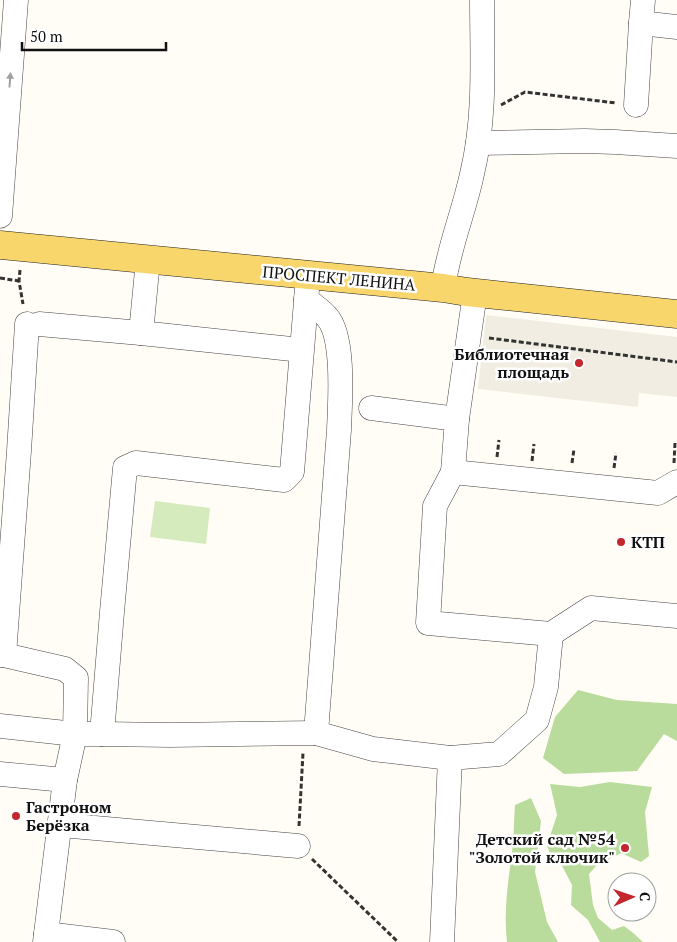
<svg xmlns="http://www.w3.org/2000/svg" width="677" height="942" font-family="'PT Serif',serif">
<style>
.green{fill:#d5ebbd}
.forest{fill:#b9dc9c}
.plaza{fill:#f1ede2}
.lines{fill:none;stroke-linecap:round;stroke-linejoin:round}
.minor-casing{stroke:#444;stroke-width:25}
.major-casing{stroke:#222;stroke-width:29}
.path{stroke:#333;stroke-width:3;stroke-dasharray:5 2.5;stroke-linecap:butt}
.minor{stroke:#fff;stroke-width:24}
.major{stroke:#f9d66b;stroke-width:28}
.oneway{fill:#a0a0a0}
.poi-dot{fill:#c4262e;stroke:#fff;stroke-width:2}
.labels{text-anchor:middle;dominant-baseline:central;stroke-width:5;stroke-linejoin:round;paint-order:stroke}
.street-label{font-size:16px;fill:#111;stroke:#fff}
.poi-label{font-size:16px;font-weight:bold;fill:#111;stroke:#fff;text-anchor:end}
</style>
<rect width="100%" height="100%" fill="#fffdf5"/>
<polygon class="green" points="155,501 210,508 206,544 150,537"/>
<g class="forest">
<polygon points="578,690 617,700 677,704 677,741 664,734 637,771 564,774 543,758 555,717"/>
<polygon points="610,782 652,787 645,812 649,856 641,862 621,853 597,865 589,874 593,905 598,918 612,930 624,926 632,932 643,942 600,942 588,920 571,905 572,885 560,862 551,857 547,845 557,815 550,784 580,787"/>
<path d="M531,798L541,821L535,872L547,922L558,942H507C503,909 509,877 513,844C514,831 514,818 515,805Z"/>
</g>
<polygon class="plaza" points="486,315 677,337 677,397 639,393 638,407 478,389"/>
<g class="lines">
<g class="minor-casing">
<g id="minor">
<polyline points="643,0 641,23 677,27"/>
<polyline points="636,105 641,23"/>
<polyline points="478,143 584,141 615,142 677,146"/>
<polyline points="0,216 16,0"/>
<polyline points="148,260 141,333 301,350"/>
<path d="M443,288C448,249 464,212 472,174C486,117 482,58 482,0"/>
<polyline points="475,293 457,419 453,472 658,493 677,482"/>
<path d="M306,299C313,305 321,310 327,317C345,337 340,403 339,430L316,733L373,749L450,758L442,942"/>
<polyline points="39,324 141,333"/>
<polyline points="371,408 457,419"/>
<polyline points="453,472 435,506 428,623 551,634 591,608 677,616"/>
<polyline points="0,655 4,655 19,451 27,324"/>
<polyline points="4,655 65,669 76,678 75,734 65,780 45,942"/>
<polyline points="0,726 75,734 102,734 170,735 316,733"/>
<polyline points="102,734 112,612 125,468 136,463 284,480 292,472 307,289"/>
<polyline points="450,758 499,754 537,720 546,687 551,634"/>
<polyline points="0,774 65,780"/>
<polyline points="61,825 298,846"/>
<polyline points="46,934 113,942"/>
</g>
</g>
<g class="major-casing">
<polyline id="major" points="0,245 443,288 467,292 677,314"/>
</g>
<g class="path">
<polyline points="501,105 525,92 616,103"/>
<polyline points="20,270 19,281 23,304"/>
<polyline points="0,278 19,281"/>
<polyline points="489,338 677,362"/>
<polyline points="497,457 499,440"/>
<polyline points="532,461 534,444"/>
<polyline points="572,463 574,449"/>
<polyline points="674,463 675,443"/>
<polyline points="614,468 616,453"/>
<polyline points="299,826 303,753"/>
<polyline points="312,859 398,942"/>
</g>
<use href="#minor" class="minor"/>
<use href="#major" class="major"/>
</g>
<defs><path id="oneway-solid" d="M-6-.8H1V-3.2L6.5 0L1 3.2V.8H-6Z" transform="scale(1.25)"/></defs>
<use class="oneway" href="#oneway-solid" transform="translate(10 80) rotate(-86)"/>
<g class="poi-dot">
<circle cx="579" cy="363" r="5"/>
<circle cx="621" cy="542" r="5"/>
<circle cx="16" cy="816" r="5"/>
<circle cx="625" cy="848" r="5"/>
</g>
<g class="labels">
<g class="street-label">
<text transform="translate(339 278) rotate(5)">ПРОСПЕКТ ЛЕНИНА</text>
</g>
<g class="poi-label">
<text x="569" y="354">Библиотечная<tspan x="569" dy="18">площадь</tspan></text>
<text x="631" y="542" text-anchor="start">КТП</text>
<text x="26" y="807" text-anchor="start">Гастроном<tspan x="26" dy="18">Берёзка</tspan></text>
<text x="615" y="839">Детский сад №54<tspan x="615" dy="18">"Золотой ключик"</tspan></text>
</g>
</g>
<g transform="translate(632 897) rotate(88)"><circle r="24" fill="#ffffff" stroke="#a0a0a0"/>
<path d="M0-4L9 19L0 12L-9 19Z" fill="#c4262e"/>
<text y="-8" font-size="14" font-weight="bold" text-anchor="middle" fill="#111111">С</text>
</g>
<path d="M22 42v8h144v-8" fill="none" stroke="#111111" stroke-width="2.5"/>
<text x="30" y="42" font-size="15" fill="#111111" stroke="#ffffff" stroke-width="4" paint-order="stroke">50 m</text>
</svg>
